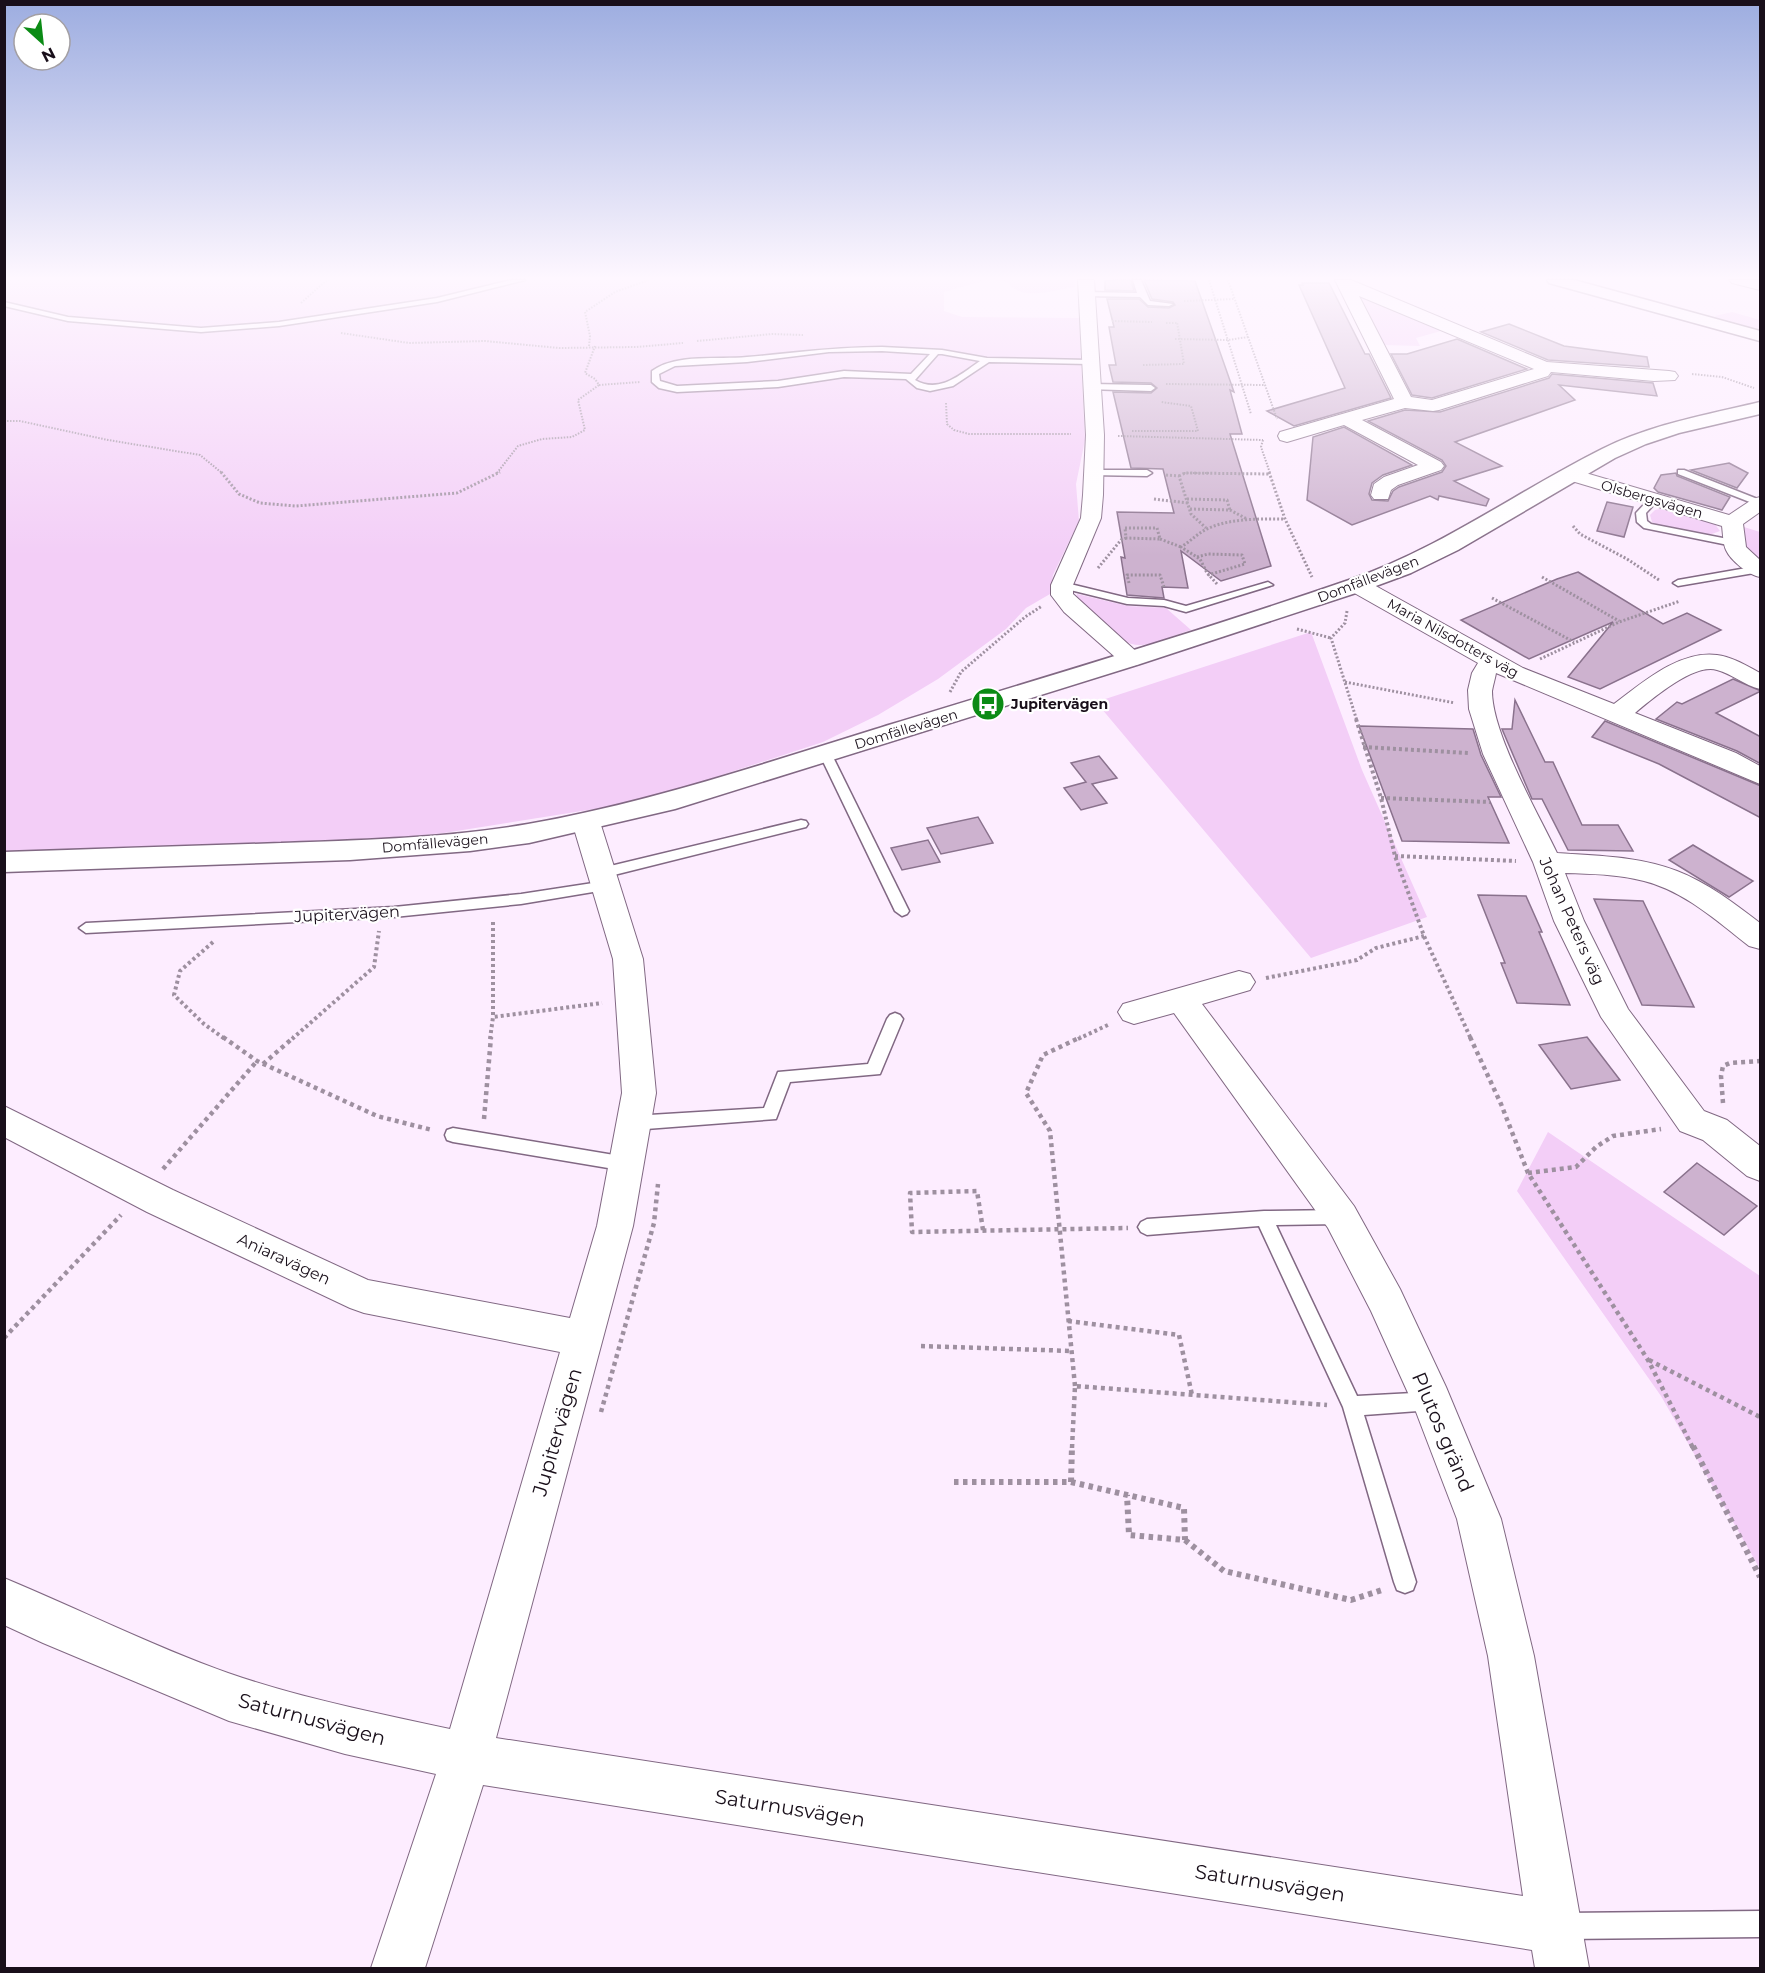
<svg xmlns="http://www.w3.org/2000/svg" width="1765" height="1973" font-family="Montserrat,sans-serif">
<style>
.green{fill:#f3cef7}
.building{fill:#cdb2cf;stroke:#8a728d;stroke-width:1.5}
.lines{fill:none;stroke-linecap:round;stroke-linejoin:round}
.service-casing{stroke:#816883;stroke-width:3}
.minor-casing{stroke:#816883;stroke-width:2}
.tertiary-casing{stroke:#816883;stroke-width:3}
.path-far4{stroke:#9e90a0;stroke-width:2;stroke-dasharray:1.5 1.5;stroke-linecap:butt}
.path-far3{stroke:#9e90a0;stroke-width:3;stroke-dasharray:2 2;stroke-linecap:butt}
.path-far2{stroke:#9e90a0;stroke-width:4;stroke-dasharray:3 3;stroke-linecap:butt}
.path-far1{stroke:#9e90a0;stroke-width:4.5;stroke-dasharray:4 4;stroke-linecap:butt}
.path{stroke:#9e90a0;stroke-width:6;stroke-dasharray:4.5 4.5;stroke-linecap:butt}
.service{fill:#fff;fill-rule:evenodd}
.minor{fill:#fff;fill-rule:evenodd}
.tertiary{fill:#fff;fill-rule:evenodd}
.labels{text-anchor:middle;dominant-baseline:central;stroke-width:4.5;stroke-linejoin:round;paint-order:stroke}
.far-street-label{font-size:14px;fill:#190f1a;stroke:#fff}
.far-poi-label{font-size:14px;font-weight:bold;fill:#190f1a;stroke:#fff;text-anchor:start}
.street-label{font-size:16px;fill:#190f1a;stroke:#fff}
.near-street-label{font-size:20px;fill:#190f1a;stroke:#fff}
</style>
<rect width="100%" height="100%" fill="#fdedff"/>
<g class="green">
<polygon points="4,280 987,280 944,292 944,311 962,317 1079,318 1085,440 1076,484 1079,521 1053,575 1050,594 1026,608 1006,629 938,679 878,715 823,742 685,787 607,807 444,833 360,841 5,854"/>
<path d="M995,280H1074L1075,287C1053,290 1022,302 1007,282Z"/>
<polygon points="1363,296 1448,329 1416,338 1420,346 1382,345 1359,297"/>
<polygon points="1732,312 1760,320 1760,333 1718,320 1715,316"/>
<polygon points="1660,509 1714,523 1720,531 1709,535 1656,524 1652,522 1650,515 1655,510"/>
<path d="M1744,527L1760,532V562L1758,563C1747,553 1737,542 1744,527Z"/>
<path d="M1077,594L1128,606L1166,608L1191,630C1176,634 1158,644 1142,645C1117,647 1092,613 1076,598Z"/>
<polygon points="1311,632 1362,770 1427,917 1311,958 1096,702"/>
<polygon points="1548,1132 1760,1276 1760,1569 1661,1396 1517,1191"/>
</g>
<g class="building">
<polygon points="1116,280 1131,280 1134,291 1105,290 1105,281"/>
<polygon points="1144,280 1195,281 1234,392 1230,390 1242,434 1230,434 1271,566 1221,581 1181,551 1188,588 1162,587 1164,598 1127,595 1121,557 1125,558 1117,512 1174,513 1163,469 1131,468 1113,392 1151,393 1157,388 1151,383 1113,382 1109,365 1116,365 1109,327 1114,327 1107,299 1139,299 1148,307 1169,308 1175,305 1173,302 1152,299"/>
<polygon points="1302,283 1329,283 1365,354 1369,354 1391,398 1294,426 1267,411 1345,388 1299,285 1303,285"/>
<polygon points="1509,324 1564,346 1647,357 1649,367 1548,360 1481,332"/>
<polygon points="1457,339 1527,369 1432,398 1412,395 1391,354 1407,354"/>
<polygon points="1552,374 1653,383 1657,396 1559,385 1575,400 1455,442 1502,466 1454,481 1489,499 1486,506 1439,496 1438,500 1430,496 1352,525 1307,500 1313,437 1344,427 1412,465 1383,475 1372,483 1369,494 1372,500 1388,501 1393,491 1399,487 1442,472 1446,466 1442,460 1368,421 1405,410 1440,412 1549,378"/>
<polygon points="1729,463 1748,473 1737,488 1691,470"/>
<polygon points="1676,473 1677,476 1730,497 1722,510 1658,492 1654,488 1661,475"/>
<polygon points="1607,502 1633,507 1624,537 1597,531"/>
<polygon points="1578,572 1663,624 1687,613 1721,630 1600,689 1568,677 1613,622 1529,659 1461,620 1557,579"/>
<polygon points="1733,679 1761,691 1716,713 1761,737 1761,764 1737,751 1656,719 1677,702 1682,704"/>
<polygon points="1515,700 1545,762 1553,762 1582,825 1618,825 1633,851 1568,850 1542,799 1532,799 1502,729 1512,729"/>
<polygon points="1605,721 1761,786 1761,818 1659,764 1592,737"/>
<polygon points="1359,726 1473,729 1481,755 1501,797 1488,797 1509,843 1402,841"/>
<polygon points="1099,756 1117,778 1092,784 1107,803 1081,810 1064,788 1086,782 1071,763"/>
<polygon points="978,817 993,843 941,854 927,828"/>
<polygon points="928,840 940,862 902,870 891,848"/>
<polygon points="1693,845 1753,881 1729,897 1669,860"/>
<polygon points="1478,895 1526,896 1542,932 1539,932 1570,1005 1517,1003 1501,963 1505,963"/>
<polygon points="1594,899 1643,901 1694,1007 1642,1005"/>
<polygon points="1587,1037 1620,1080 1571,1089 1539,1045"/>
<polygon points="1697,1163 1757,1206 1724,1235 1664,1192"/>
</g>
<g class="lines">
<g class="service-casing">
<g id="service">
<polygon points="511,280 525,280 437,302 279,326 201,332 68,321 4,306 4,302 68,317 201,328 279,322 437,298"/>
<polygon points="1133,280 1141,280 1150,301 1173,304 1169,306 1148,305 1140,297 1086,296 1082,294 1086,292 1137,293"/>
<path d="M882,347L942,350L987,358L1089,360L1093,362L1089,364L989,362L953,386L930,391L917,388L906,379L844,377L778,387L677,392L659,388L652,382V371C677,353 718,360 747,357C794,353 835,347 882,347ZM882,351L930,354L911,374L844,371L778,381L677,386L660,381L659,374L675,366L747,362L829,352ZM938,354H942L980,361C960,375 939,394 915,380Z"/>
<polygon points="1090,384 1151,385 1155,388 1151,391 1087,389 1087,385"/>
<polygon points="1094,470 1147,470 1152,473 1147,476 1091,475 1089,473"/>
<polygon points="1678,470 1684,470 1760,500 1760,506 1678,474"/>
<polygon points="1651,497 1659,499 1646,513 1647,521 1651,524 1733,540 1738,543 1733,546 1644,528 1637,522 1636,513"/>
<polygon points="1758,566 1760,566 1760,572 1678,586 1673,583 1678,580"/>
<polygon points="1062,582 1128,598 1164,600 1186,606 1268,582 1273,585 1186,612 1164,606 1127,604 1058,587 1058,583"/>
<polygon points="825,749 831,753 909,911 907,914 902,916 895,911 819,753"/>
<polygon points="801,820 806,821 808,824 806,827 602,878 595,873 602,868"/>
<polygon points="606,881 613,886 611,889 521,904 394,917 86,933 79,928 86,923 394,907 521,894"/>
<polygon points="895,1013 900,1015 903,1019 880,1074 790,1082 776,1119 633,1130 627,1128 625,1123 627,1118 633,1116 764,1108 778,1072 868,1064 887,1019 890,1015"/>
<polygon points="453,1128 626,1157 632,1159 634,1164 632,1169 626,1171 453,1142 447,1140 445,1135 447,1130"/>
<polygon points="1341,1210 1347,1212 1350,1217 1347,1222 1341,1224 1276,1225 1357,1396 1432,1392 1439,1394 1442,1401 1439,1408 1432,1410 1364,1415 1416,1582 1413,1590 1405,1593 1397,1590 1394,1582 1343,1407 1259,1226 1147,1235 1141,1232 1138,1227 1141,1222 1147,1219 1264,1211"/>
<polygon points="1760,1911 1760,1937 1563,1939 1554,1935 1550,1926 1554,1917 1563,1913"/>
</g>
</g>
<g class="minor-casing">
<g id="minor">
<polygon points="1078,280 1094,280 1104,435 1103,495 1101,518 1073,585 1073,594 1139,654 1143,659 1139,664 1131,666 1123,664 1064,612 1051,595 1051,585 1081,518 1083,495 1086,435"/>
<path d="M1335,280H1351L1547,362L1669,371L1675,372L1678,376L1675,380L1654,381L1551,372L1548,376L1439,410L1433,411L1405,408L1362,420L1441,462L1444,466L1441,470L1398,485L1391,490L1388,499H1374L1371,495L1374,484L1384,477L1418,465L1344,425L1287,442L1280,440L1278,436L1280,432L1394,399ZM1359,296L1534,369L1432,400L1411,397Z"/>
<polygon points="1729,280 1760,280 1760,290 1732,283"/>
<path d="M1572,469L1729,515L1753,499L1760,497V512L1743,524L1746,547L1760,560V577C1749,575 1731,561 1726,550C1723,544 1723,533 1722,526L1565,479L1562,475L1565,471Z"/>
<path d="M1357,578L1365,580L1523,668L1614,704C1642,683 1679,650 1717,655C1733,657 1747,666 1760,673V689C1744,685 1732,674 1717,670C1694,663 1652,699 1635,713L1736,753L1760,766V784L1496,673C1495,679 1493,685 1492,691C1492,734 1538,813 1557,853C1598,856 1638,856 1677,871C1708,883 1734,903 1760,923V949L1749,946C1717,921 1684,891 1644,881C1618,874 1591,874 1565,873L1584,921L1628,1009L1704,1111L1727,1120L1760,1146V1181L1747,1176L1703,1140L1680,1131L1601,1017L1554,921L1533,862L1483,754L1469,709L1468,690L1472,673L1478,663L1349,590L1346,585L1349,580Z"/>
<path d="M586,813L596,816L600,822L643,959L656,1093L633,1226L496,1738L1523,1896L1488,1656L1457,1519L1413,1404L1371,1311L1328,1228L1174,1013L1134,1024L1123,1020L1118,1012L1123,1004L1239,971L1250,974L1255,982L1250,990L1202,1004L1354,1206L1400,1289L1446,1387L1501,1519L1534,1656L1589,1968H1535L1532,1950L483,1785L425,1968H371L436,1774L345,1754L229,1721L43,1643L4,1625V1578C79,1609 152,1646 228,1673C300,1698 376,1713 450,1729L560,1352L364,1313L350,1308L147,1212L4,1137V1106L173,1190L368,1280L570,1318L597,1226L622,1093L613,959L572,822L576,816Z"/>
</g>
</g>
<g class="tertiary-casing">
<g id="tertiary">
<polygon points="1547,280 1574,280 1760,331 1760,341 1549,283"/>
<path d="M1760,402V414L1679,433L1646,444L1615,458L1458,550L1411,573L1365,590L1140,664L675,809L529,843L470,851L350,860L4,872V852C97,849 189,846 281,843C363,840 447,838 528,824C652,802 772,761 892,724C1045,677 1198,632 1349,580C1440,549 1516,492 1602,449C1652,424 1706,415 1760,402Z"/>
</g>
</g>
<g class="path-far4">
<polyline points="1209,280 1251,414"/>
<polyline points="1228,280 1277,419"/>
<polyline points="1184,301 1235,299"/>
<polyline points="301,303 327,280"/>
<polyline points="1112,321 1152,322"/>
<polyline points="1166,323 1177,323"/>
<polyline points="341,333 409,343 485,341 559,348 636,347 683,343"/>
<polyline points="1175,339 1228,340 1248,337"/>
<polyline points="697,341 772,334 803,335"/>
<polyline points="589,346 590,336 585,312 615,292 649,280"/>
<polyline points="1143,365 1184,364 1177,322"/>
<polyline points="1692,374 1722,377 1754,388"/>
<polyline points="1166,384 1265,385"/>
<polyline points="599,385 640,382"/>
<polyline points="946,403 947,424 954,430 969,434 1071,434"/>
<polyline points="4,421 20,421 108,440 200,455 222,473"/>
<polyline points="1132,431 1198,431 1191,406 1161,402"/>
<polyline points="1118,436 1263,440"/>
<polyline points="1263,440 1261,447 1270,473"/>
<polyline points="497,473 518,446 542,439 572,437 585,430 578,400 599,385 595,379 585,373 595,346"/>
<polyline points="1184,473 1209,473"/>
</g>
<g class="path-far3">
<polyline points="221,472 239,494 260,503 296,506 457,493 500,472"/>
<polyline points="1269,472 1285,519 1312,577"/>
<polyline points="1166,475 1179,476 1191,514 1206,528"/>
<polyline points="1179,476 1185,473 1270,474"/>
<polyline points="1154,499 1188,503"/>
<polyline points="1187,499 1227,500 1230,510"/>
<polyline points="1190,509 1230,510 1247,519"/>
<polyline points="1573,526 1580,534 1627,559 1659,580"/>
<polygon points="1125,528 1157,528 1160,539 1126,538"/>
<polyline points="1160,539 1181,547"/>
<polyline points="1197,557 1208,554 1242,555 1245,564 1208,575"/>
<polyline points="1098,568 1121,540 1126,538"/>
<polyline points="1542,577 1619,621"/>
<polyline points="1129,583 1127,575 1160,575 1164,587"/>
<path d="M1217,584L1207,573L1200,559L1181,547C1191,541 1199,532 1209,528C1232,518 1260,519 1285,519"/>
<polyline points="1492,598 1574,642"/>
<polyline points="1347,611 1345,623 1331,638 1357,721"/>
<polyline points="1297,629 1331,638"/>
<polyline points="1540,659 1619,622 1680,601"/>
<polyline points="1345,682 1455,703"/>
<polyline points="950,692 961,672 1025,617 1042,606"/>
</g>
<g class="path-far2">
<polyline points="1356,719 1381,798 1395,856 1424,936 1471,1039"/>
<polyline points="1363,747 1468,753"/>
<polyline points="1381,798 1490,802"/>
<polyline points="1395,856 1516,861"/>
<polyline points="493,922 493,1017"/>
<polyline points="213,942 180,971 174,995 204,1024 225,1039"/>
<polyline points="1266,978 1357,960 1376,948 1424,936"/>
<polyline points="292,1039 374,967 379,931"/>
<polyline points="490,1039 493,1017 602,1003"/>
<polyline points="1078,1039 1110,1024"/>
</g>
<g class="path-far1">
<polyline points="223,1037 257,1061 377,1116 432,1130"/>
<polyline points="1470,1037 1501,1104 1528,1173 1648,1360 1693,1448"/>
<polyline points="263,1064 294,1037"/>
<polyline points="1723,1103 1721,1076 1723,1066 1730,1063 1760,1061"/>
<polyline points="484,1119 491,1037"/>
<polyline points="163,1169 257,1061"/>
<polyline points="1528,1173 1576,1167 1596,1147 1613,1136 1661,1129"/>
<polyline points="983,1230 977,1191 910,1193 912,1232 1128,1228"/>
<polyline points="1068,1321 1179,1335 1192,1395"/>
<polyline points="4,1338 121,1215"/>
<polyline points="921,1346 1072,1351"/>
<polyline points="1649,1360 1760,1417"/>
<polyline points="1075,1386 1050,1131 1026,1093 1043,1055 1081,1037"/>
<polyline points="601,1412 654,1223 658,1184"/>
<polyline points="1072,1448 1075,1386 1327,1405"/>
</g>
<g class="path">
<polyline points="1693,1446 1760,1577"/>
<polyline points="954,1482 1071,1482 1184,1508 1185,1540 1129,1535 1127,1495"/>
<polyline points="1071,1482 1072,1446"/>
<polyline points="1185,1540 1224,1571 1351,1600 1382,1590"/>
</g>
<use href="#service" class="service"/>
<use href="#minor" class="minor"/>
<use href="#tertiary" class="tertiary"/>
</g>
<linearGradient id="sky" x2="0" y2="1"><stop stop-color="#9dade0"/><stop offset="0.5" stop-color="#fef7ff"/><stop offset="1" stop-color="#fef7ff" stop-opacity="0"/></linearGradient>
<rect width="1765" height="556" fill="url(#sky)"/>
<defs>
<g id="bus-disc" transform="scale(1.725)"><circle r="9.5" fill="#0b8b15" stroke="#fff"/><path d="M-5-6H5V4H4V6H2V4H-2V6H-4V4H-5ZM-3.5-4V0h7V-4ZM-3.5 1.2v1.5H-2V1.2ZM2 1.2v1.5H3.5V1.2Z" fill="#fff"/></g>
</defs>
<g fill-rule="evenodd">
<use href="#bus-disc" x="988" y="704"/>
</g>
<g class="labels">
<g class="far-street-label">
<text transform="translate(1652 499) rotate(16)">Olsbergsvägen</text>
<text transform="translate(1368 579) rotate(-21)">Domfällevägen</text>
<text transform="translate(1453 638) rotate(29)">Maria Nilsdotters väg</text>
<text transform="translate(906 729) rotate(-17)">Domfällevägen</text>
<text transform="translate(435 843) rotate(-5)">Domfällevägen</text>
</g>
<g class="far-poi-label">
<text x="1011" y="704">Jupitervägen</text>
</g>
<g class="street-label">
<text transform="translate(347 914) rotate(-3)">Jupitervägen</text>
<text transform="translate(1572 921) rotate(66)">Johan Peters väg</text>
<text transform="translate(284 1259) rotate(25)">Aniaravägen</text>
</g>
<g class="near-street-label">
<text transform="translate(557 1432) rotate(-74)">Jupitervägen</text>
<text transform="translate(1443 1432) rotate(67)">Plutos gränd</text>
<text transform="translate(312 1719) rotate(15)">Saturnusvägen</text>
<text transform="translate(790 1808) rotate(9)">Saturnusvägen</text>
<text transform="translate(1270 1883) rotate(9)">Saturnusvägen</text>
</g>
</g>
<rect width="1765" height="1973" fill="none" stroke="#190f1a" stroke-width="12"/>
<g transform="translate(42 42) rotate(153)"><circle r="28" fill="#ffffff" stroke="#a39fa3" stroke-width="1.5"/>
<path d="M0-4.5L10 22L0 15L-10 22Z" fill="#0b8b15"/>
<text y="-9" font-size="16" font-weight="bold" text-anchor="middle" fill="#190f1a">N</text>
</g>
</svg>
